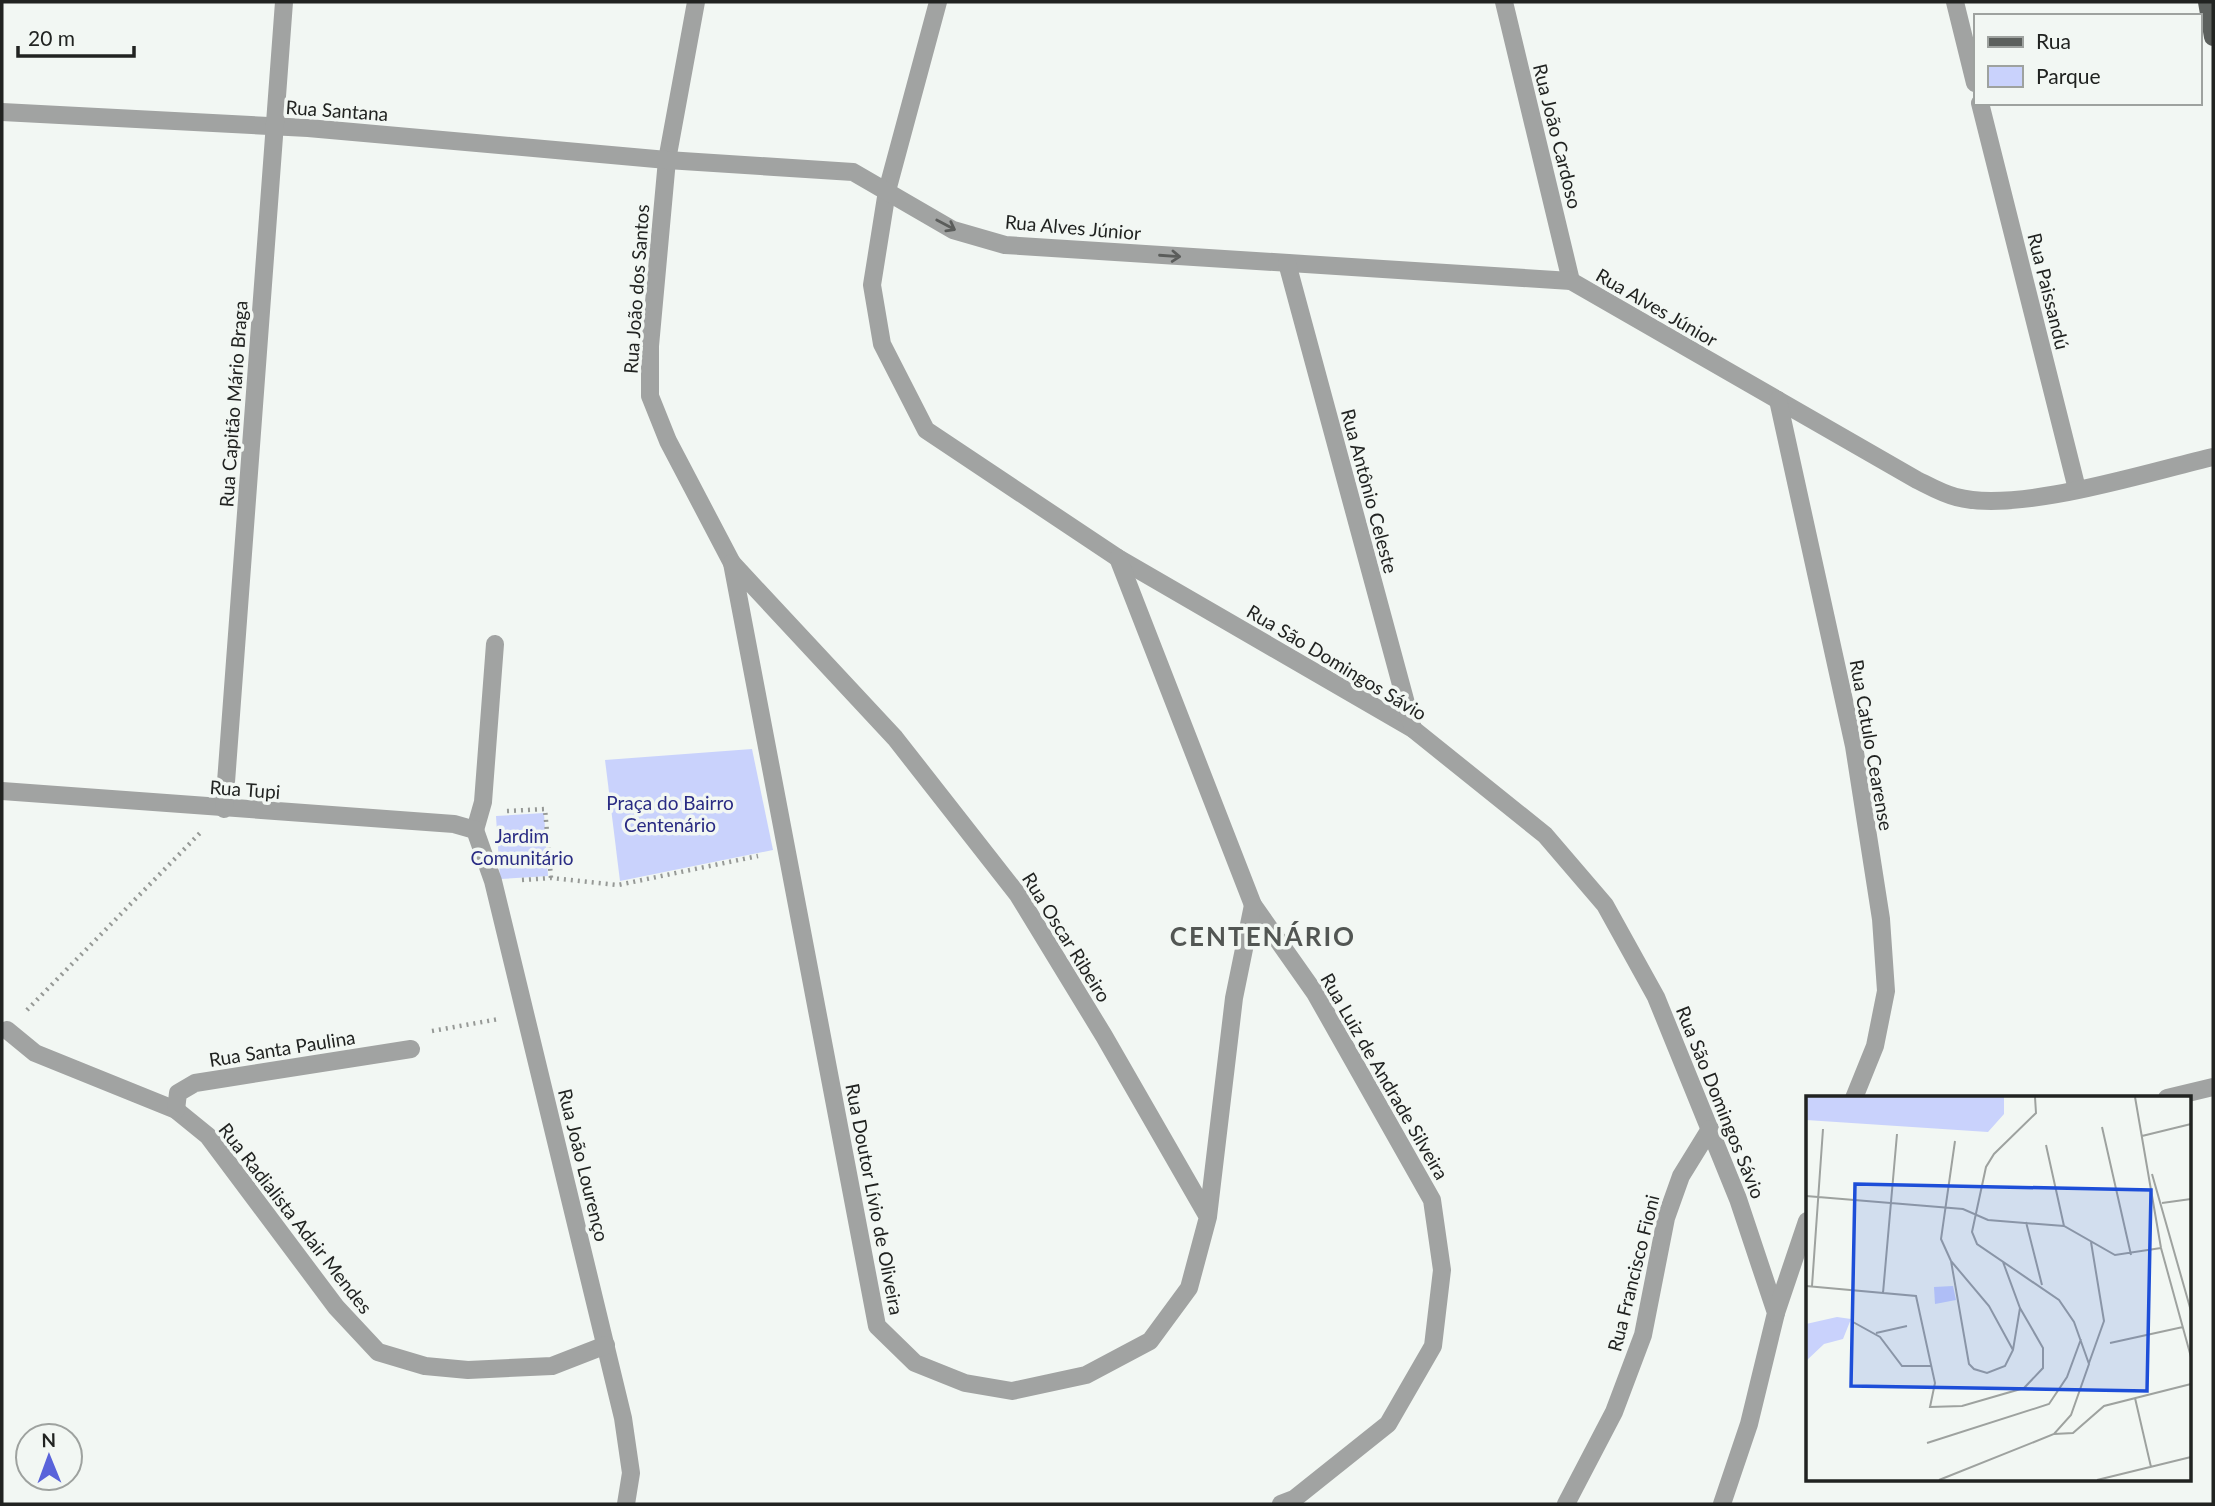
<svg xmlns="http://www.w3.org/2000/svg" width="2215" height="1506" font-family="Lato,sans-serif">
<style>
.green{fill:#c9d2fc}
.lines{fill:none;stroke-linecap:round;stroke-linejoin:round}
.path{stroke:#969996;stroke-width:4.5;stroke-dasharray:2 5;stroke-linecap:butt}
.service{stroke:#a1a3a2;stroke-width:18}
.minor{stroke:#a1a3a2;stroke-width:18}
.primary{stroke:#5c605d;stroke-width:18}
.oneway{stroke:#5b5d5b}
.labels{text-anchor:middle;dominant-baseline:central;stroke-width:7;stroke-linejoin:round;paint-order:stroke}
.street-label{font-size:19px;fill:#212321;stroke:#f2f7f3}
.park-label{font-size:19px;fill:#292b83;stroke:#f2f7f3}
.district-label{font-size:26px;font-weight:bold;letter-spacing:2px;fill:#525653;stroke:#f2f7f3}
.inset-road{fill:none;stroke:#9ea29f;stroke-width:2}
.view{fill:#1d4ed8;fill-opacity:0.15;stroke:#1d4ed8;stroke-width:3.5}
.inset-edge{fill:none;stroke:#212321;stroke-width:3.5}
</style>
<rect width="100%" height="100%" fill="#f2f7f3"/>
<g class="green">
<polygon points="752,749 773,850 620,881 605,760"/>
<polygon points="544,813 548,876 500,879 496,816"/>
</g>
<g class="lines">
<g class="path">
<polyline points="507,811 545,809 551,878"/>
<polyline points="522,880 551,878 618,885 758,856"/>
<polyline points="27,1010 200,833"/>
<polyline points="432,1031 499,1019"/>
</g>
<polyline class="service" points="475,830 483,802 495,644"/>
<g class="minor">
<polyline points="696,2 667,160 650,346 650,396 668,441 732,563"/>
<polyline points="938,2 887,191 872,285 882,344 926,430 1118,558 1413,729 1545,835 1605,905 1656,997 1738,1199 1776,1313 1749,1424 1722,1504"/>
<polyline points="1504,2 1571,281"/>
<polyline points="1955,2 1975,83"/>
<polyline points="1980,103 2077,489"/>
<path d="M2,112L308,128L667,160L853,172L953,230L1005,245L1571,281L1917,480C1929,486 1943,494 1956,497C2018,514 2148,472 2213,457"/>
<polyline points="1287,263 1413,729"/>
<polyline points="1778,400 1854,746 1881,919 1886,991 1875,1046 1854,1098"/>
<polyline points="1118,558 1253,905 1315,993 1432,1200 1442,1270 1433,1346 1388,1424 1294,1499 1281,1504"/>
<polyline points="2,791 454,824 475,830 493,881 623,1418 631,1473 626,1504"/>
<polyline points="224,809 284,2"/>
<polyline points="7,1030 35,1053 176,1110 208,1136 336,1307 378,1352 425,1366 468,1370 552,1366 606,1345"/>
<polyline points="2167,1098 2213,1087"/>
<polyline points="176,1110 178,1093 195,1083 411,1049"/>
<polyline points="1208,1217 1104,1036 1018,895 895,738 732,563 877,1326 915,1363 965,1383 1012,1391 1086,1375 1150,1341 1189,1288 1208,1217 1234,998 1253,905"/>
<polyline points="1776,1313 1807,1221"/>
<polyline points="1566,1504 1614,1412 1643,1335 1666,1218 1681,1176 1710,1129"/>
</g>
<polyline class="primary" points="2207,2 2213,37"/>
</g>
<defs><path id="oneway-shaft" d="M-6 0H5M1.5-3L5.5 0L1.5 3" fill="none" stroke-width="1.6" stroke-linecap="round" stroke-linejoin="round" transform="scale(1.75)"/></defs>
<g class="oneway">
<use href="#oneway-shaft" transform="translate(946 225) rotate(28)"/>
<use href="#oneway-shaft" transform="translate(1170 256) rotate(4)"/>
</g>
<g class="labels">
<g class="street-label">
<text transform="translate(337 110) rotate(4)">Rua Santana</text>
<text transform="translate(1558 136) rotate(76)">Rua João Cardoso</text>
<text transform="translate(1073 227) rotate(5)">Rua Alves Júnior</text>
<text transform="translate(636 289) rotate(-86)">Rua João dos Santos</text>
<text transform="translate(2049 291) rotate(76)">Rua Paissandú</text>
<text transform="translate(1657 307) rotate(30)">Rua Alves Júnior</text>
<text transform="translate(233 404) rotate(-86)">Rua Capitão Mário Braga</text>
<text transform="translate(1370 491) rotate(75)">Rua Antônio Celeste</text>
<text transform="translate(1337 662) rotate(31)">Rua São Domingos Sávio</text>
<text transform="translate(1872 745) rotate(80)">Rua Catulo Cearense</text>
<text transform="translate(245 789) rotate(4)">Rua Tupi</text>
<text transform="translate(1067 937) rotate(58)">Rua Oscar Ribeiro</text>
<text transform="translate(282 1048) rotate(-9)">Rua Santa Paulina</text>
<text transform="translate(1385 1076) rotate(60)">Rua Luiz de Andrade Silveira</text>
<text transform="translate(1721 1102) rotate(68)">Rua São Domingos Sávio</text>
<text transform="translate(584 1165) rotate(76)">Rua João Lourenço</text>
<text transform="translate(875 1199) rotate(79)">Rua Doutor Lívio de Oliveira</text>
<text transform="translate(296 1218) rotate(52)">Rua Radialista Adair Mendes</text>
<text transform="translate(1633 1273) rotate(-76)">Rua Francisco Fioni</text>
</g>
<g class="park-label">
<text x="670" y="802">Praça do Bairro<tspan x="670" dy="22">Centenário</tspan></text>
<text x="522" y="835">Jardim<tspan x="522" dy="22">Comunitário</tspan></text>
</g>
<g class="district-label">
<text x="1263" y="936">CENTENÁRIO</text>
</g>
</g>
<g transform="translate(1806 1096)">
<rect width="385" height="385" fill="#f2f7f3"/>
<path d="M0,1H198V18L182,36L0,24ZM147,190L150,204L129,208L128,191ZM31,221L45,223L37,243L18,248L0,265V228Z" fill="#c9d2fc"/>
<path class="inset-road" d="M329,1L355,152L385,261M296,31L325,159M336,40L385,28M240,49L258,130M346,78L385,215M0,100L157,113L182,124L258,130L309,159L355,152M356,107L385,103M220,126L236,189M145,165L135,143L149,45M0,190L110,200L129,287L124,311L156,310L218,292L237,272V252L214,212L197,166M6,190L17,33M77,197L91,38M47,226L74,241L96,270H126M70,237L101,230M304,247L377,231M207,254L183,210L145,165L163,268L168,273L181,277L199,270L207,254L214,212M283,267L298,225L285,146M329,302L345,371M248,338L267,337L298,310L385,288M121,347L243,308L261,281L275,243M133,384L248,338L265,319L283,268L268,226L253,204L171,148L166,136L180,71L188,58L230,17L229,1M291,384L385,361"/>
<path class="view" d="M49,88L345,94L341,295L45,290Z"/>
<rect width="385" height="385" class="inset-edge"/>
</g>
<rect width="2215" height="1506" fill="none" stroke="#212321" stroke-width="7"/>
<rect x="1974" y="14" width="228" height="91" fill="#f2f7f3" stroke="#9ea29f" stroke-width="2"/>
<rect x="1988" y="37" width="35" height="10" fill="#5c605d" stroke="#9ea29f" stroke-width="2"/>
<text x="2036" y="49" font-size="21" fill="#212321">Rua</text>
<rect x="1988" y="66" width="35" height="21" fill="#c9d2fc" stroke="#9ea29f" stroke-width="2"/>
<text x="2036" y="84" font-size="21" fill="#212321">Parque</text>
<g transform="translate(49 1457) rotate(359)"><circle r="33" fill="#f2f7f3" stroke="#9ea29f" stroke-width="2"/>
<path d="M0-5L12 26L0 18L-12 26Z" fill="#5963da"/>
<text y="-10" font-size="19" font-weight="bold" text-anchor="middle" fill="#212321">N</text>
</g>
<path d="M18 46v10h116v-10" fill="none" stroke="#212321" stroke-width="3.5"/>
<text x="28" y="46" font-size="21" fill="#212321" stroke="#f2f7f3" stroke-width="5" paint-order="stroke">20 m</text>
</svg>
